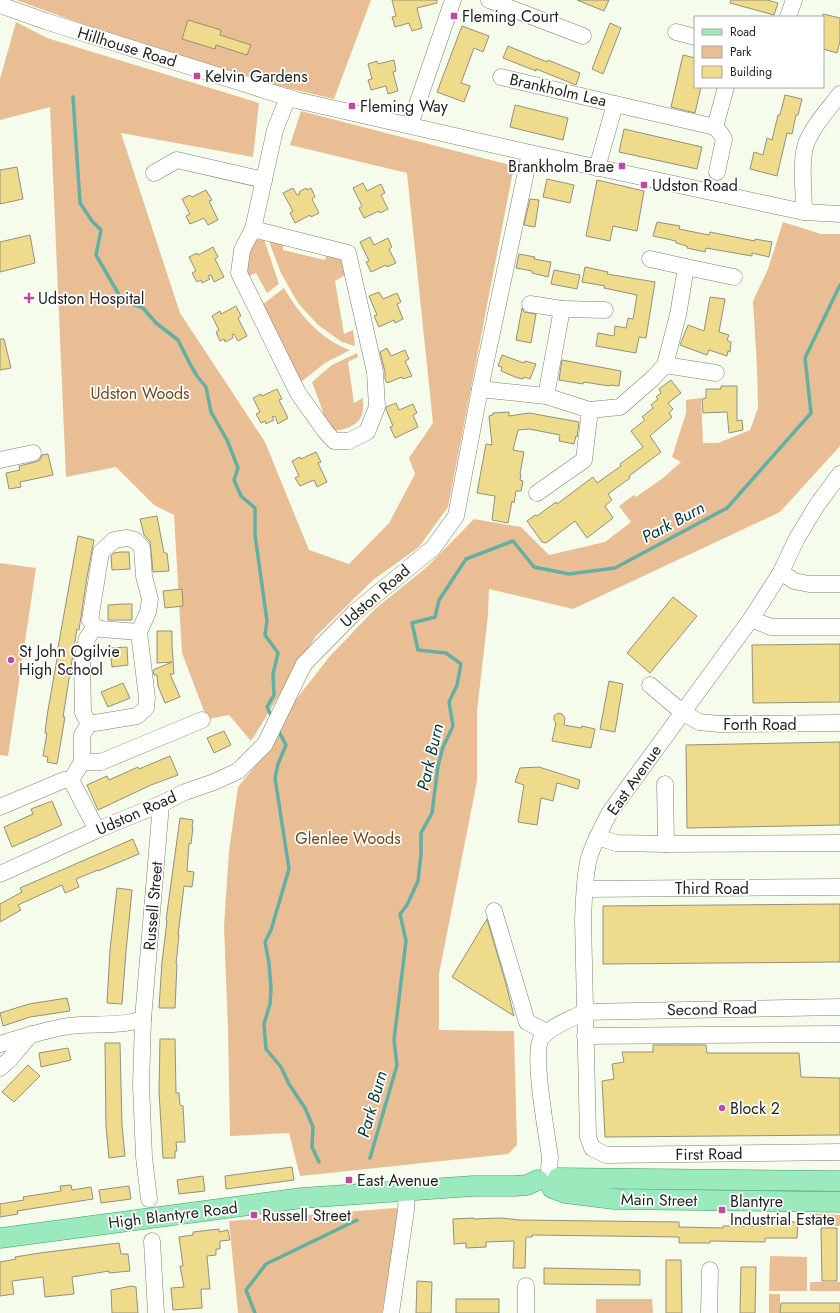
<svg xmlns="http://www.w3.org/2000/svg" width="840" height="1313" font-family="Jost,sans-serif">
<style>
.green{fill:#e9be94}
.lines{fill:none;stroke-linecap:round;stroke-linejoin:round}
.stream{stroke:#63afa4;stroke-width:3.5}
.building{fill:#eedb8b;stroke:#94907f}
.minor-casing{stroke:#7b8272;stroke-width:17}
.major-casing{stroke:#439b68;stroke-width:21}
.minor{stroke:#fff;stroke-width:16}
.major{stroke:#9aeabe;stroke-width:20}
.poi-dot{fill:#be4aa4;stroke:#fff;stroke-width:1.5}
.labels{text-anchor:middle;dominant-baseline:central;stroke-width:3.5;stroke-linejoin:round;paint-order:stroke}
.poi-label{font-size:16px;fill:#1f211b;stroke:#fff;text-anchor:start}
.street-label{font-size:16px;fill:#1f211b;stroke:#fff}
.park-label{font-size:16px;fill:#6e481b;stroke:#fff}
.water-label{font-size:17px;font-style:italic;fill:#003732;stroke:#fff}
</style>
<rect width="100%" height="100%" fill="#f5fceb"/>
<g class="green">
<polygon points="16,0 371,0 334,99 246,78 168,55"/>
<polygon points="16,22 47,38 259,103 253,157 121,133 180,313 265,442 309,550 349,564 389,523 415,474 409,458 433,423 407,173 290,145 301,111 514,166 448,507 419,547 373,580 316,636 251,741 229,715 207,719 182,653 174,515 154,505 116,467 66,477 50,107 0,120 0,79"/>
<polygon points="783,222 821,234 840,234 840,446 780,512 573,609 489,589 488,615 477,711 477,781 439,974 439,1030 514,1031 517,1145 508,1154 300,1176 289,1133 230,1136 228,1029 224,926 229,851 238,787 265,754 294,702 330,656 375,609 427,567 474,519 521,527 549,555 605,542 631,522 619,506 634,495 636,497 663,478 681,462 672,457 686,413 686,400 701,398 703,443 718,443 750,430 758,408 757,368 753,301 768,269"/>
<polygon points="267,236 283,239 283,250 325,260 327,252 342,254 345,275 335,281 344,334 353,330 355,346 342,342 318,325 298,303 281,273"/>
<polygon points="264,239 279,284 267,293 256,273 249,276 245,266 254,240"/>
<path d="M284,288C299,314 321,340 350,350L325,363L301,382L262,305Z"/>
<path d="M357,353L358,357L348,362L354,403L363,398C363,403 364,412 361,417C356,427 343,430 333,431L319,415L323,412L312,382L332,365Z"/>
<polygon points="0,563 36,568 8,756 0,755"/>
<polygon points="396,1208 400,1212 382,1313 238,1313 229,1221"/>
<polygon points="810,1213 840,1215 840,1226 811,1226"/>
<polygon points="770,1256 807,1257 807,1291 769,1291"/>
<rect x="810" y="1282" width="30" height="9"/>
<rect x="769" y="1294" width="11" height="19"/>
<polygon points="596,1299 652,1299 653,1313 596,1313"/>
</g>
<g class="lines">
<g class="stream">
<polyline points="73,97 80,203 92,221 101,230 96,255 122,300 143,308 156,323 178,340 190,364 197,376 206,387 211,412 227,440 238,468 234,480 241,496 255,508 255,535 267,621 265,635 278,653 273,674 274,695 267,707 273,719"/>
<polyline points="277,728 286,745 278,764 275,778 289,869 271,930 265,942 269,963 271,989 270,1004 264,1024 266,1049 281,1067 289,1084 305,1108 313,1127 312,1147 319,1162"/>
<polyline points="370,1158 397,1065 394,1040 406,941 400,914 407,905 418,881 421,854 421,833 432,813 438,766 443,747 453,726 449,702 457,685 461,664 446,653 418,650 412,623 435,617 439,600 466,559 513,541 534,567 569,574 615,568 727,508 811,413 805,358 840,285"/>
<polyline points="255,1313 246,1290 266,1264 357,1220"/>
</g>
</g>
<g class="building">
<polygon points="392,0 437,0 437,3 417,8 422,28 412,31 409,23 395,27 392,17 396,16"/>
<polygon points="577,0 609,0 604,11"/>
<polygon points="731,0 767,0 778,3 774,15 730,3"/>
<polygon points="823,14 840,18 840,41 837,53 823,49"/>
<polygon points="188,20 221,30 220,35 251,45 247,55 216,45 215,49 182,39"/>
<polygon points="610,23 621,28 603,74 592,69"/>
<polygon points="462,26 489,36 483,52 474,48 467,67 461,83 470,86 464,102 437,92"/>
<polygon points="508,46 547,62 548,60 580,73 576,85 536,69 536,71 503,58"/>
<polygon points="683,55 695,58 695,87 701,87 695,113 671,107"/>
<polygon points="394,60 396,71 393,72 398,91 388,94 386,86 371,90 368,80 372,79 368,64 377,61 378,64"/>
<polygon points="785,95 802,99 798,115 796,115 792,134 787,133 777,176 750,169 754,152 763,155 767,138 772,140 778,115 780,115"/>
<polygon points="515,105 568,118 563,140 510,127"/>
<polygon points="624,129 702,147 697,169 619,152"/>
<polygon points="17,167 23,199 0,204 0,170"/>
<polygon points="547,179 574,185 570,203 543,197"/>
<polygon points="597,180 644,191 637,231 613,226 610,241 586,236"/>
<polygon points="363,183 367,191 381,184 385,193 381,195 388,209 380,213 379,211 364,218 359,208 362,206 353,188"/>
<polygon points="293,188 297,195 300,194 299,192 306,188 307,190 311,188 315,197 312,199 319,213 311,217 310,215 295,223 290,213 293,211 283,193"/>
<polygon points="206,190 212,200 209,201 218,220 208,225 204,218 190,224 186,216 190,214 182,199 190,195 192,197"/>
<polygon points="530,199 539,200 535,227 524,225"/>
<polygon points="657,222 680,226 679,229 709,235 710,232 755,241 755,239 772,242 769,257 752,253 752,256 706,248 705,252 687,248 687,246 676,243 676,241 653,236"/>
<polygon points="30,235 35,263 0,272 0,242"/>
<polygon points="370,237 374,245 388,238 392,247 389,249 396,263 387,267 386,265 371,272 366,262 369,261 360,242"/>
<polygon points="213,247 218,257 215,259 224,277 214,282 211,275 208,276 210,279 202,283 201,280 197,282 192,273 196,271 189,257 197,253 198,255"/>
<polygon points="519,254 535,257 534,259 551,262 548,277 532,273 532,271 516,268"/>
<polygon points="585,267 608,272 607,274 655,282 646,338 639,337 636,353 596,346 598,333 614,336 615,326 626,328 628,318 633,319 637,295 604,288 605,286 582,282"/>
<polygon points="554,270 580,275 577,289 551,284"/>
<polygon points="379,292 383,299 397,293 401,302 397,304 403,319 395,323 394,320 379,327 374,316 377,315 369,296"/>
<polygon points="710,297 725,299 719,332 729,335 727,340 731,342 730,352 728,351 727,356 709,350 707,355 680,345 688,325 704,331"/>
<polygon points="236,306 241,316 238,318 247,336 238,341 234,334 232,335 233,338 225,342 224,339 220,341 216,332 219,330 212,316 220,311 221,314"/>
<polygon points="522,308 524,312 536,314 531,343 516,340"/>
<polygon points="0,339 4,339 11,368 0,370"/>
<polygon points="387,348 391,356 405,350 409,359 405,361 412,376 403,379 402,377 387,383 385,379 385,372 380,352"/>
<polygon points="502,355 524,363 525,361 536,364 530,379 524,377 523,379 515,377 501,371 502,367 498,366"/>
<polygon points="562,360 621,371 619,386 610,385 609,386 584,382 583,384 559,380"/>
<polygon points="671,380 681,393 668,403 673,409 669,413 672,417 650,436 661,452 629,476 630,478 608,494 612,500 605,506 613,518 587,538 575,521 546,543 542,542 527,521 535,515 537,516 556,502 557,504 593,477 597,483 621,466 620,464 643,447 631,431 645,420 642,417 653,408 651,405 658,399 656,397 661,393 659,389"/>
<polygon points="721,386 737,386 737,421 742,420 743,430 729,433 727,412 703,413 702,399 706,398 706,389 721,389"/>
<polygon points="277,389 282,399 279,400 288,418 278,424 275,416 272,417 274,420 266,424 265,421 261,423 256,414 260,412 253,398 261,394 262,396"/>
<polygon points="396,403 399,410 413,404 417,413 413,415 418,427 395,438 390,427 393,426 386,409 386,407"/>
<polygon points="509,412 509,416 529,413 579,422 577,437 576,436 574,444 559,441 560,435 529,429 518,430 513,450 524,452 520,474 521,474 520,480 523,481 521,491 516,491 514,503 512,501 508,523 492,520 495,496 477,493 486,444 492,445 489,416 493,415 493,413"/>
<polygon points="316,452 321,462 318,463 327,482 317,487 314,480 300,486 295,478 299,476 292,461 300,457 301,459"/>
<polygon points="48,454 53,475 20,482 21,487 9,489 6,473 20,470 19,466 35,462 40,460 42,455"/>
<polygon points="157,516 164,553 167,553 169,571 153,572 150,541 149,541 144,535 140,519"/>
<polygon points="78,536 94,540 87,577 79,630 77,629 63,717 65,717 57,764 47,762 48,757 43,756 47,733 45,733 47,716 58,653 57,653"/>
<polygon points="120,552 129,552 130,569 112,570 111,556 114,553"/>
<polygon points="182,589 183,606 165,608 163,591"/>
<polygon points="673,597 697,616 650,673 627,653"/>
<polygon points="124,604 132,604 132,620 108,620 108,605"/>
<polygon points="157,631 172,631 172,645 174,674 170,674 180,697 165,703 158,686 157,675 154,675 153,670 172,662 157,663"/>
<polygon points="840,644 840,702 753,703 752,645"/>
<polygon points="127,647 128,665 112,667 110,648"/>
<polygon points="609,681 623,684 615,732 600,729"/>
<polygon points="123,683 130,698 108,707 101,692"/>
<polygon points="558,713 562,714 565,718 564,725 581,728 582,726 595,729 591,748 552,741 556,723 554,720 554,716"/>
<polygon points="224,731 231,745 214,753 207,738"/>
<polygon points="840,742 840,825 687,828 686,745"/>
<polygon points="170,756 178,775 151,785 98,810 87,785 107,776 109,780 138,767 139,769"/>
<polygon points="539,767 580,780 578,789 557,783 553,801 541,798 537,825 518,822 524,785 515,782 520,768"/>
<polygon points="52,801 62,825 12,847 4,827 33,814 31,809"/>
<polygon points="180,818 193,820 192,827 193,827 191,844 189,843 187,871 194,872 192,887 184,886 178,935 179,935 176,964 177,964 175,1008 159,1008 162,962 167,921 166,920"/>
<polygon points="133,839 139,854 98,871 98,870 76,879 79,887 65,893 62,885 18,905 21,910 0,922 0,904 22,892 20,888"/>
<polygon points="117,888 132,890 126,951 122,1004 107,1003 110,950"/>
<polygon points="840,904 840,962 603,964 603,906"/>
<polygon points="487,919 506,984 514,1016 452,977"/>
<polygon points="67,998 70,1011 30,1017 3,1026 0,1013 29,1004"/>
<polygon points="160,1039 175,1039 176,1093 179,1093 180,1105 183,1106 185,1142 176,1142 177,1151 175,1151 175,1158 163,1158 159,1092"/>
<polygon points="105,1043 120,1043 122,1125 125,1156 109,1158 106,1127"/>
<polygon points="653,1045 706,1045 707,1053 799,1053 801,1077 840,1078 840,1135 605,1137 602,1081 614,1079 612,1064 624,1062 622,1052 653,1052"/>
<polygon points="68,1048 71,1060 41,1067 39,1053"/>
<polygon points="28,1065 40,1076 14,1102 2,1092"/>
<polygon points="292,1167 294,1180 226,1189 225,1176"/>
<polygon points="203,1176 205,1191 179,1194 177,1180"/>
<polygon points="71,1185 72,1190 91,1187 93,1199 17,1211 18,1214 0,1217 0,1204 24,1200 23,1197 61,1191 60,1186"/>
<polygon points="129,1186 131,1199 101,1203 99,1190"/>
<polygon points="474,1218 474,1219 501,1218 520,1220 679,1222 679,1227 723,1228 723,1226 766,1226 766,1222 798,1222 797,1238 765,1238 765,1242 710,1241 710,1243 679,1243 679,1237 532,1235 532,1237 526,1237 525,1268 513,1268 514,1241 486,1242 486,1247 466,1248 466,1243 454,1244 453,1219"/>
<polygon points="821,1228 837,1228 837,1281 822,1281"/>
<polygon points="219,1229 219,1232 228,1230 230,1240 220,1241 220,1249 216,1249 216,1255 207,1256 210,1289 201,1289 202,1308 173,1310 171,1288 184,1287 180,1266 183,1266 179,1237 193,1235 193,1232"/>
<polygon points="119,1243 121,1254 128,1254 130,1271 109,1273 109,1271 72,1277 74,1294 45,1297 43,1277 12,1281 14,1294 0,1296 0,1262 16,1259 15,1257 40,1253"/>
<polygon points="666,1260 681,1260 682,1313 666,1313"/>
<polygon points="741,1267 756,1267 755,1313 740,1313"/>
<polygon points="544,1268 640,1270 640,1285 544,1284"/>
<polygon points="417,1281 432,1282 431,1313 416,1313"/>
<polygon points="132,1286 136,1287 138,1313 112,1313 111,1290"/>
<rect x="456" y="1299" width="43" height="14"/>
<polygon points="781,1303 840,1303 840,1313 780,1313"/>
</g>
<g class="lines">
<g class="minor-casing">
<g id="minor">
<polyline points="489,0 583,36"/>
<polyline points="0,5 45,21 296,100 530,153 804,212 840,214"/>
<polyline points="788,17 794,0"/>
<polyline points="676,32 695,37"/>
<polyline points="501,77 615,104"/>
<polyline points="410,125 453,0"/>
<polyline points="597,168 615,104 715,127"/>
<polyline points="717,172 724,139 721,134 715,127 726,87"/>
<polyline points="154,173 177,160 264,180"/>
<path d="M804,212C804,193 801,172 804,152C807,132 828,110 840,94"/>
<polyline points="253,229 348,253 375,372 377,407 367,432 349,441 334,441 325,431 298,393 239,273 242,250 253,229 275,130 288,97"/>
<polyline points="650,259 686,267"/>
<polyline points="530,304 562,309 546,396"/>
<polyline points="562,309 605,310"/>
<polyline points="665,365 716,373"/>
<polyline points="480,389 546,396 590,410 620,407 652,379 665,365 678,315 686,267 734,277"/>
<polyline points="0,460 33,453"/>
<path d="M840,474L817,505L796,540L781,572L751,619L610,812C602,827 594,842 589,858C584,878 584,900 583,920L588,1137L592,1148L606,1155L840,1152"/>
<polyline points="537,493 584,460 590,410"/>
<polygon points="127,538 135,540 142,548 144,576 150,599 148,612 139,632 101,629 95,627 90,620 101,552 114,540"/>
<polyline points="781,572 794,581 809,584 840,584"/>
<polyline points="751,619 771,627 840,627"/>
<polyline points="650,685 682,712 699,722 720,724 840,723"/>
<polyline points="89,724 83,713 82,661 87,638 95,627"/>
<polyline points="82,762 101,762 202,720"/>
<polyline points="665,784 666,844"/>
<polyline points="0,807 64,780 71,780"/>
<polyline points="97,830 71,780 82,762 82,735 89,724 137,716 146,708 147,698 139,632"/>
<polyline points="597,837 616,843 666,844 840,843"/>
<polyline points="0,874 97,830 161,804 185,792 214,782 238,771 265,744 304,664 355,612 433,548 456,516 480,389 530,153"/>
<polyline points="585,889 840,887"/>
<polyline points="494,911 527,1022 547,1032"/>
<polyline points="585,1036 840,1034"/>
<path d="M0,1044C23,1037 45,1030 69,1026C94,1023 119,1027 143,1019"/>
<polyline points="0,1068 10,1059 31,1034"/>
<path d="M549,1169L550,1157C547,1136 532,1054 541,1039C548,1027 572,1019 584,1012L840,1007"/>
<polyline points="149,1199 144,1157 141,1085 143,1019 161,804"/>
<polyline points="152,1241 156,1313"/>
<polyline points="391,1313 406,1210 407,1190"/>
<polyline points="526,1313 526,1286"/>
<polyline points="709,1313 710,1270"/>
</g>
</g>
<g class="major-casing">
<g id="major">
<polyline points="558,1178 840,1181"/>
<polyline points="552,1188 565,1193 614,1199 840,1202"/>
<polyline points="0,1238 302,1198 473,1186 514,1186 527,1185 538,1180"/>
</g>
</g>
<use href="#minor" class="minor"/>
<use href="#major" class="major"/>
</g>
<g class="poi-dot">
<rect x="450" y="12" width="8" height="8" rx="2"/>
<rect x="193" y="72" width="8" height="8" rx="2"/>
<rect x="348" y="102" width="8" height="8" rx="2"/>
<rect x="618" y="162" width="8" height="8" rx="2"/>
<rect x="640" y="181" width="8" height="8" rx="2"/>
<path d="M27 292h4v4h4v4h-4v4h-4v-4h-4v-4h4z"/>
<circle cx="11" cy="660" r="4"/>
<circle cx="722" cy="1108" r="4"/>
<rect x="345" y="1176" width="8" height="8" rx="2"/>
<rect x="718" y="1206" width="8" height="8" rx="2"/>
<rect x="250" y="1211" width="8" height="8" rx="2"/>
</g>
<g class="labels">
<g class="poi-label">
<text x="462" y="16">Fleming Court</text>
<text x="205" y="76">Kelvin Gardens</text>
<text x="360" y="106">Fleming Way</text>
<text x="614" y="166" text-anchor="end">Brankholm Brae</text>
<text x="652" y="185">Udston Road</text>
<text x="38" y="298">Udston Hospital</text>
<text x="19" y="651">St John Ogilvie<tspan x="19" dy="18">High School</tspan></text>
<text x="730" y="1108">Block 2</text>
<text x="357" y="1180">East Avenue</text>
<text x="730" y="1201">Blantyre<tspan x="730" dy="18">Industrial Estate</tspan></text>
<text x="262" y="1215">Russell Street</text>
</g>
<g class="street-label">
<text transform="translate(127 47) rotate(17)">Hillhouse Road</text>
<text transform="translate(558 90) rotate(13)">Brankholm Lea</text>
<text transform="translate(375 596) rotate(-41)">Udston Road</text>
<text x="760" y="724">Forth Road</text>
<text transform="translate(634 780) rotate(-55)">East Avenue</text>
<text transform="translate(136 813) rotate(-24)">Udston Road</text>
<text x="712" y="888">Third Road</text>
<text transform="translate(153 906) rotate(-85)">Russell Street</text>
<text transform="translate(712 1009) rotate(-1)">Second Road</text>
<text transform="translate(709 1154) rotate(-1)">First Road</text>
<text transform="translate(659 1200) rotate(1)">Main Street</text>
<text transform="translate(173 1215) rotate(-7)">High Blantyre Road</text>
</g>
<g class="park-label">
<text x="140" y="393">Udston Woods</text>
<text x="348" y="838">Glenlee Woods</text>
</g>
<g class="water-label">
<text transform="translate(673 522) rotate(-28)">Park Burn</text>
<text transform="translate(430 757) rotate(-77)">Park Burn</text>
<text transform="translate(372 1104) rotate(-74)">Park Burn</text>
</g>
</g>
<rect x="694" y="16" width="130" height="72" fill="#ffffff" stroke="#a5a6a4"/>
<rect x="702" y="29" width="20" height="6" fill="#9aeabe" stroke="#a5a6a4"/>
<text x="730" y="36" font-size="12" fill="#1f211b">Road</text>
<rect x="702" y="46" width="20" height="12" fill="#e9be94" stroke="#a5a6a4"/>
<text x="730" y="56" font-size="12" fill="#1f211b">Park</text>
<rect x="702" y="66" width="20" height="12" fill="#eedb8b" stroke="#a5a6a4"/>
<text x="730" y="76" font-size="12" fill="#1f211b">Building</text>
</svg>
